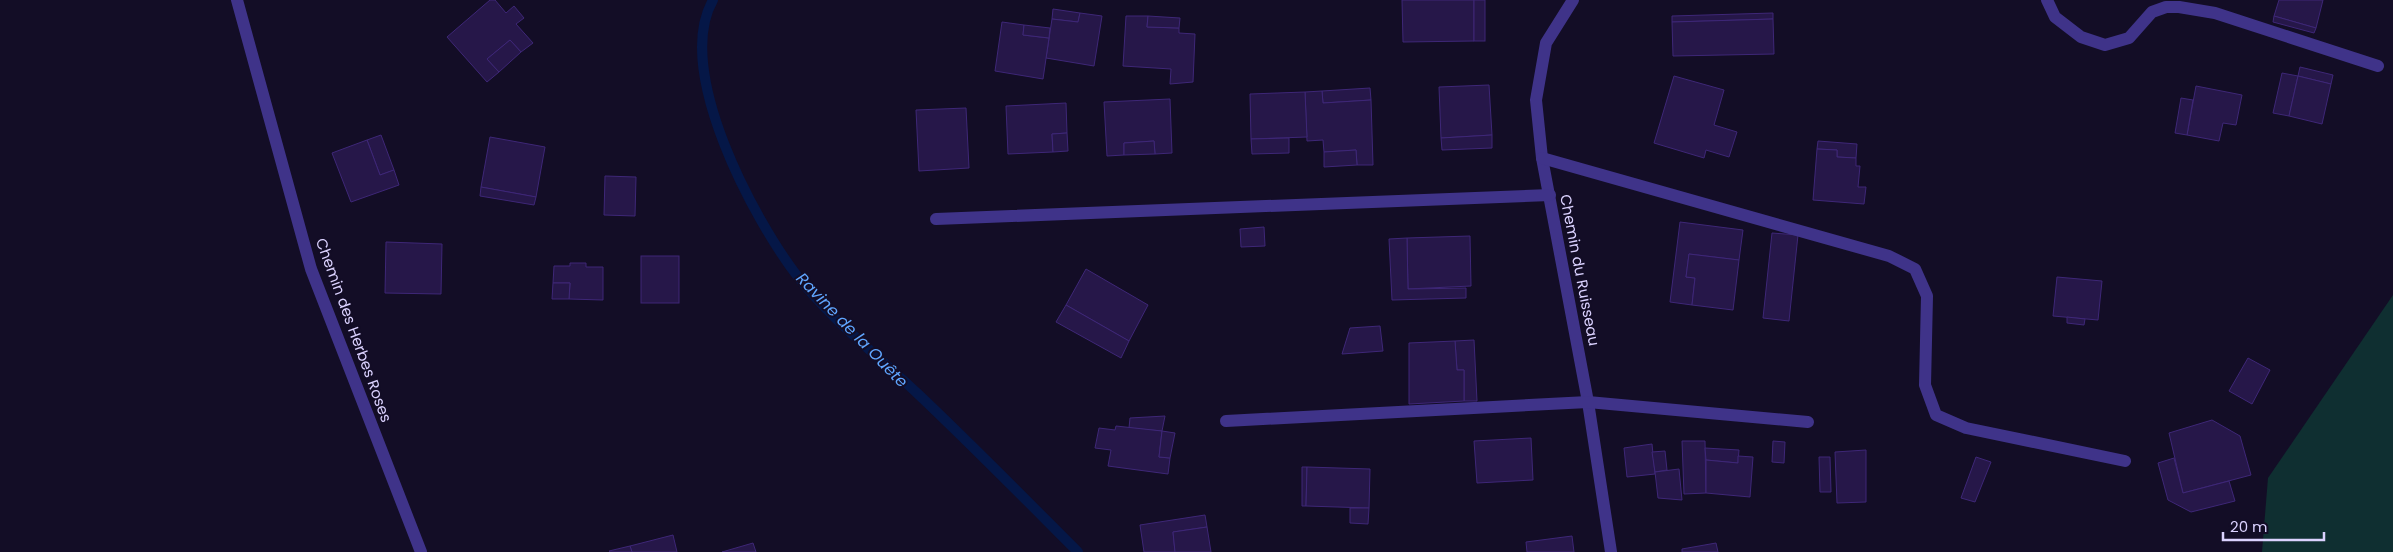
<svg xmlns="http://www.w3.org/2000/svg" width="2393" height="552" font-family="Poppins,sans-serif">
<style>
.green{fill:#0f2f31}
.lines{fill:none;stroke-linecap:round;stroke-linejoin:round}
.stream{stroke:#051747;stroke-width:10}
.building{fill:#261749;stroke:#3e2777}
.street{stroke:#3f3389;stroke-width:12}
.labels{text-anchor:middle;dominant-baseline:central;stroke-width:4;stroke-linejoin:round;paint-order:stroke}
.street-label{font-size:15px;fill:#dbd2ff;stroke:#130d26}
.water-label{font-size:16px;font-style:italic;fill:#60a6ff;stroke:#130d26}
</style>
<rect width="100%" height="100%" fill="#130d26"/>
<polygon class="green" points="2393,295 2393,552 2262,552 2268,478"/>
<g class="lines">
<path class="stream" d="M713,0C673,70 754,220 798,277C831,319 878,356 917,393C972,445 1025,499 1078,552"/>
</g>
<g class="building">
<polygon points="490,0 495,0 506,13 514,6 524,18 516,24 533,43 521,52 510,40 487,59 499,72 487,82 447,37"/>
<polygon points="1402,0 1474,0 1474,41 1403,42"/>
<rect x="1474" y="0" width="11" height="41"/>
<polygon points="2279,0 2323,0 2316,28 2274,16"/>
<polygon points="1053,9 1080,13 1078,22 1052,19"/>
<polygon points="1080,13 1102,16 1094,66 1046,58 1052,19 1078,22"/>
<polygon points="1773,13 1773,19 1672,22 1672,16"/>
<polygon points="1126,16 1148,16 1147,27 1179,28 1179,33 1195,34 1193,82 1170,84 1171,69 1123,66"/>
<polygon points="1148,16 1180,18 1179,28 1147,27"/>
<polygon points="2274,16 2316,28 2314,33 2273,22"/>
<polygon points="1773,19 1774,54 1673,56 1672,22"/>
<polygon points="1002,22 1024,25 1023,35 1049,38 1043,79 995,71"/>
<polygon points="1024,25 1050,28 1049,38 1023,35"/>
<polygon points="510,40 521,52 499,72 487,59"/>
<polygon points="2300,67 2333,75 2331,84 2298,76"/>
<polygon points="2282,73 2298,76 2289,116 2273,113"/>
<polygon points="1674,76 1724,90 1714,125 1737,132 1729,157 1706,150 1704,158 1654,143"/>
<polygon points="2298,76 2331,84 2322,124 2289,116"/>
<polygon points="1489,85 1492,135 1441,138 1439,87"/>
<polygon points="2196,86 2242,95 2236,125 2223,123 2219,141 2187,135"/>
<polygon points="1370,88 1371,100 1323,103 1322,91"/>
<polygon points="1322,91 1323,103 1371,100 1373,165 1357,165 1356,150 1324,152 1323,140 1307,141 1305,92"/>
<polygon points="1305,92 1307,137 1251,139 1250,94"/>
<polygon points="2181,98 2193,100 2187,135 2175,133"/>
<polygon points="1170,99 1172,153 1155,154 1154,141 1124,143 1124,155 1107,156 1104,102"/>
<polygon points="1066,103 1067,133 1052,134 1053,152 1008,154 1006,106"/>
<polygon points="966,108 969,168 919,171 916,110"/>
<polygon points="1067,133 1068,151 1053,152 1052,134"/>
<polygon points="381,135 394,170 380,175 367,140"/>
<polygon points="1492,135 1492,148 1442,150 1441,138"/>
<polygon points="490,137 545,147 536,197 481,187"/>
<polygon points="1289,138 1289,153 1252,154 1251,139"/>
<polygon points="367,140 380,175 394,170 399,185 351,202 332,153"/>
<polygon points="1154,141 1155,154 1124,155 1124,143"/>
<polygon points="1818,141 1857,144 1856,158 1837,157 1837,150 1817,149"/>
<polygon points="1817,149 1837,150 1837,157 1856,158 1856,166 1860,166 1858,187 1866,187 1864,204 1813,200"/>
<polygon points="1356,150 1357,165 1324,167 1324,152"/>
<polygon points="605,176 636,177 635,216 604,215"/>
<polygon points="481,187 536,197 534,205 480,196"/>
<polygon points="1680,222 1743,230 1739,260 1689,254 1686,277 1695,278 1692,305 1670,302"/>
<polygon points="1264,227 1265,246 1241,247 1240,229"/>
<polygon points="1772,233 1798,235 1789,321 1763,318"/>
<polygon points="1470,236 1471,286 1408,289 1407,238"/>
<polygon points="1407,238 1408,289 1466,288 1466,298 1392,300 1389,239"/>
<polygon points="386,242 442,244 441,294 385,293"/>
<polygon points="1689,254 1739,260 1733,310 1692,305 1695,278 1686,277"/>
<rect x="641" y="256" width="38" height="47"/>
<polygon points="570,263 586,263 586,267 603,267 603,300 569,299 570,283 553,283 554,266 570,266"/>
<polygon points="1086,269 1148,305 1129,341 1066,305"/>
<polygon points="2057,277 2102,281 2098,320 2053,316"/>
<polygon points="553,283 570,283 569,299 552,299"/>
<polygon points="1066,305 1129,341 1121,358 1056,322"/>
<polygon points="2067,317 2085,319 2084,325 2067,323"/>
<polygon points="1380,326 1383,351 1342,354 1350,328"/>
<polygon points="1474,340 1477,401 1464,401 1464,370 1457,370 1455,341"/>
<polygon points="1455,341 1457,370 1464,370 1464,401 1409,404 1409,343"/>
<polygon points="2248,358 2270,370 2252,404 2229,391"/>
<polygon points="1165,416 1162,431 1129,428 1130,418"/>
<polygon points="2212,420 2240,436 2251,475 2183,493 2169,433"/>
<polygon points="1116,426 1162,431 1159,457 1170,458 1168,474 1108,466 1111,450 1095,448 1099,428 1115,430"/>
<polygon points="1162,431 1175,433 1170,458 1159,457"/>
<polygon points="1531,438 1533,480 1477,483 1474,441"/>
<polygon points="1682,441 1705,441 1706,493 1684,494"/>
<polygon points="1773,441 1785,442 1784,463 1772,462"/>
<polygon points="1652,444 1655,474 1627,477 1624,448"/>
<polygon points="1705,448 1739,450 1738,463 1706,460"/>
<polygon points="1866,450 1866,502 1837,503 1835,452"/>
<polygon points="1665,451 1667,470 1655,472 1652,452"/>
<polygon points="1738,456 1753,457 1750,497 1706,493 1706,460 1738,463"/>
<polygon points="1819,457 1830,457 1831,492 1820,492"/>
<polygon points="1976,457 1991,462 1975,502 1961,498"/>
<polygon points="2174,458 2183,493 2229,481 2235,501 2191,512 2168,500 2158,463"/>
<polygon points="1302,467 1307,467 1306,506 1302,506"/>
<polygon points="1307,467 1370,469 1369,508 1306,506"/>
<polygon points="1679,469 1682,500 1658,498 1655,472"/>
<polygon points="1350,508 1369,508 1368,524 1350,523"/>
<polygon points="1205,515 1207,527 1173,532 1175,552 1144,552 1140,525"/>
<polygon points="1207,527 1211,552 1175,552 1173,532"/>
<polygon points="673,535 677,552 632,552 630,546"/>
<polygon points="1572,536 1574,552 1527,552 1526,542"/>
<polygon points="753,543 756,552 722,552"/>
<polygon points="1716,543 1718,552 1682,552 1682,549"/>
<polygon points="630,546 632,552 610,552 609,551"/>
</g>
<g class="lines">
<g class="street">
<polyline points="237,0 311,269 421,552"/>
<polyline points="1573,0 1546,43 1536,100 1542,158 1588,402 1611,552"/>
<polyline points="2047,0 2055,17 2081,37 2105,45 2129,38 2152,12 2166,7 2179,7 2215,13 2378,66"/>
<polyline points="1542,158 1889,256 1915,269 1927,296 1925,385 1936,415 1966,428 2125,461"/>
<polyline points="936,219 1550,195"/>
<polyline points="1226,421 1588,402 1808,422"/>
</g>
</g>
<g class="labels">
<g class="street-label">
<text transform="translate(1580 270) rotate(79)">Chemin du Ruisseau</text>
<text transform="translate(354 330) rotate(70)">Chemin des Herbes Roses</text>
</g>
<g class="water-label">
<text transform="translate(852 330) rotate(46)">Ravine de la Ouête</text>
</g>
</g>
<path d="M2223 532v8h101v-8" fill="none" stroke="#dbd2ff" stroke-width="2.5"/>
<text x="2230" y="532" font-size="15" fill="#dbd2ff" stroke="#130d26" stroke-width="4" paint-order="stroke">20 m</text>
</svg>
